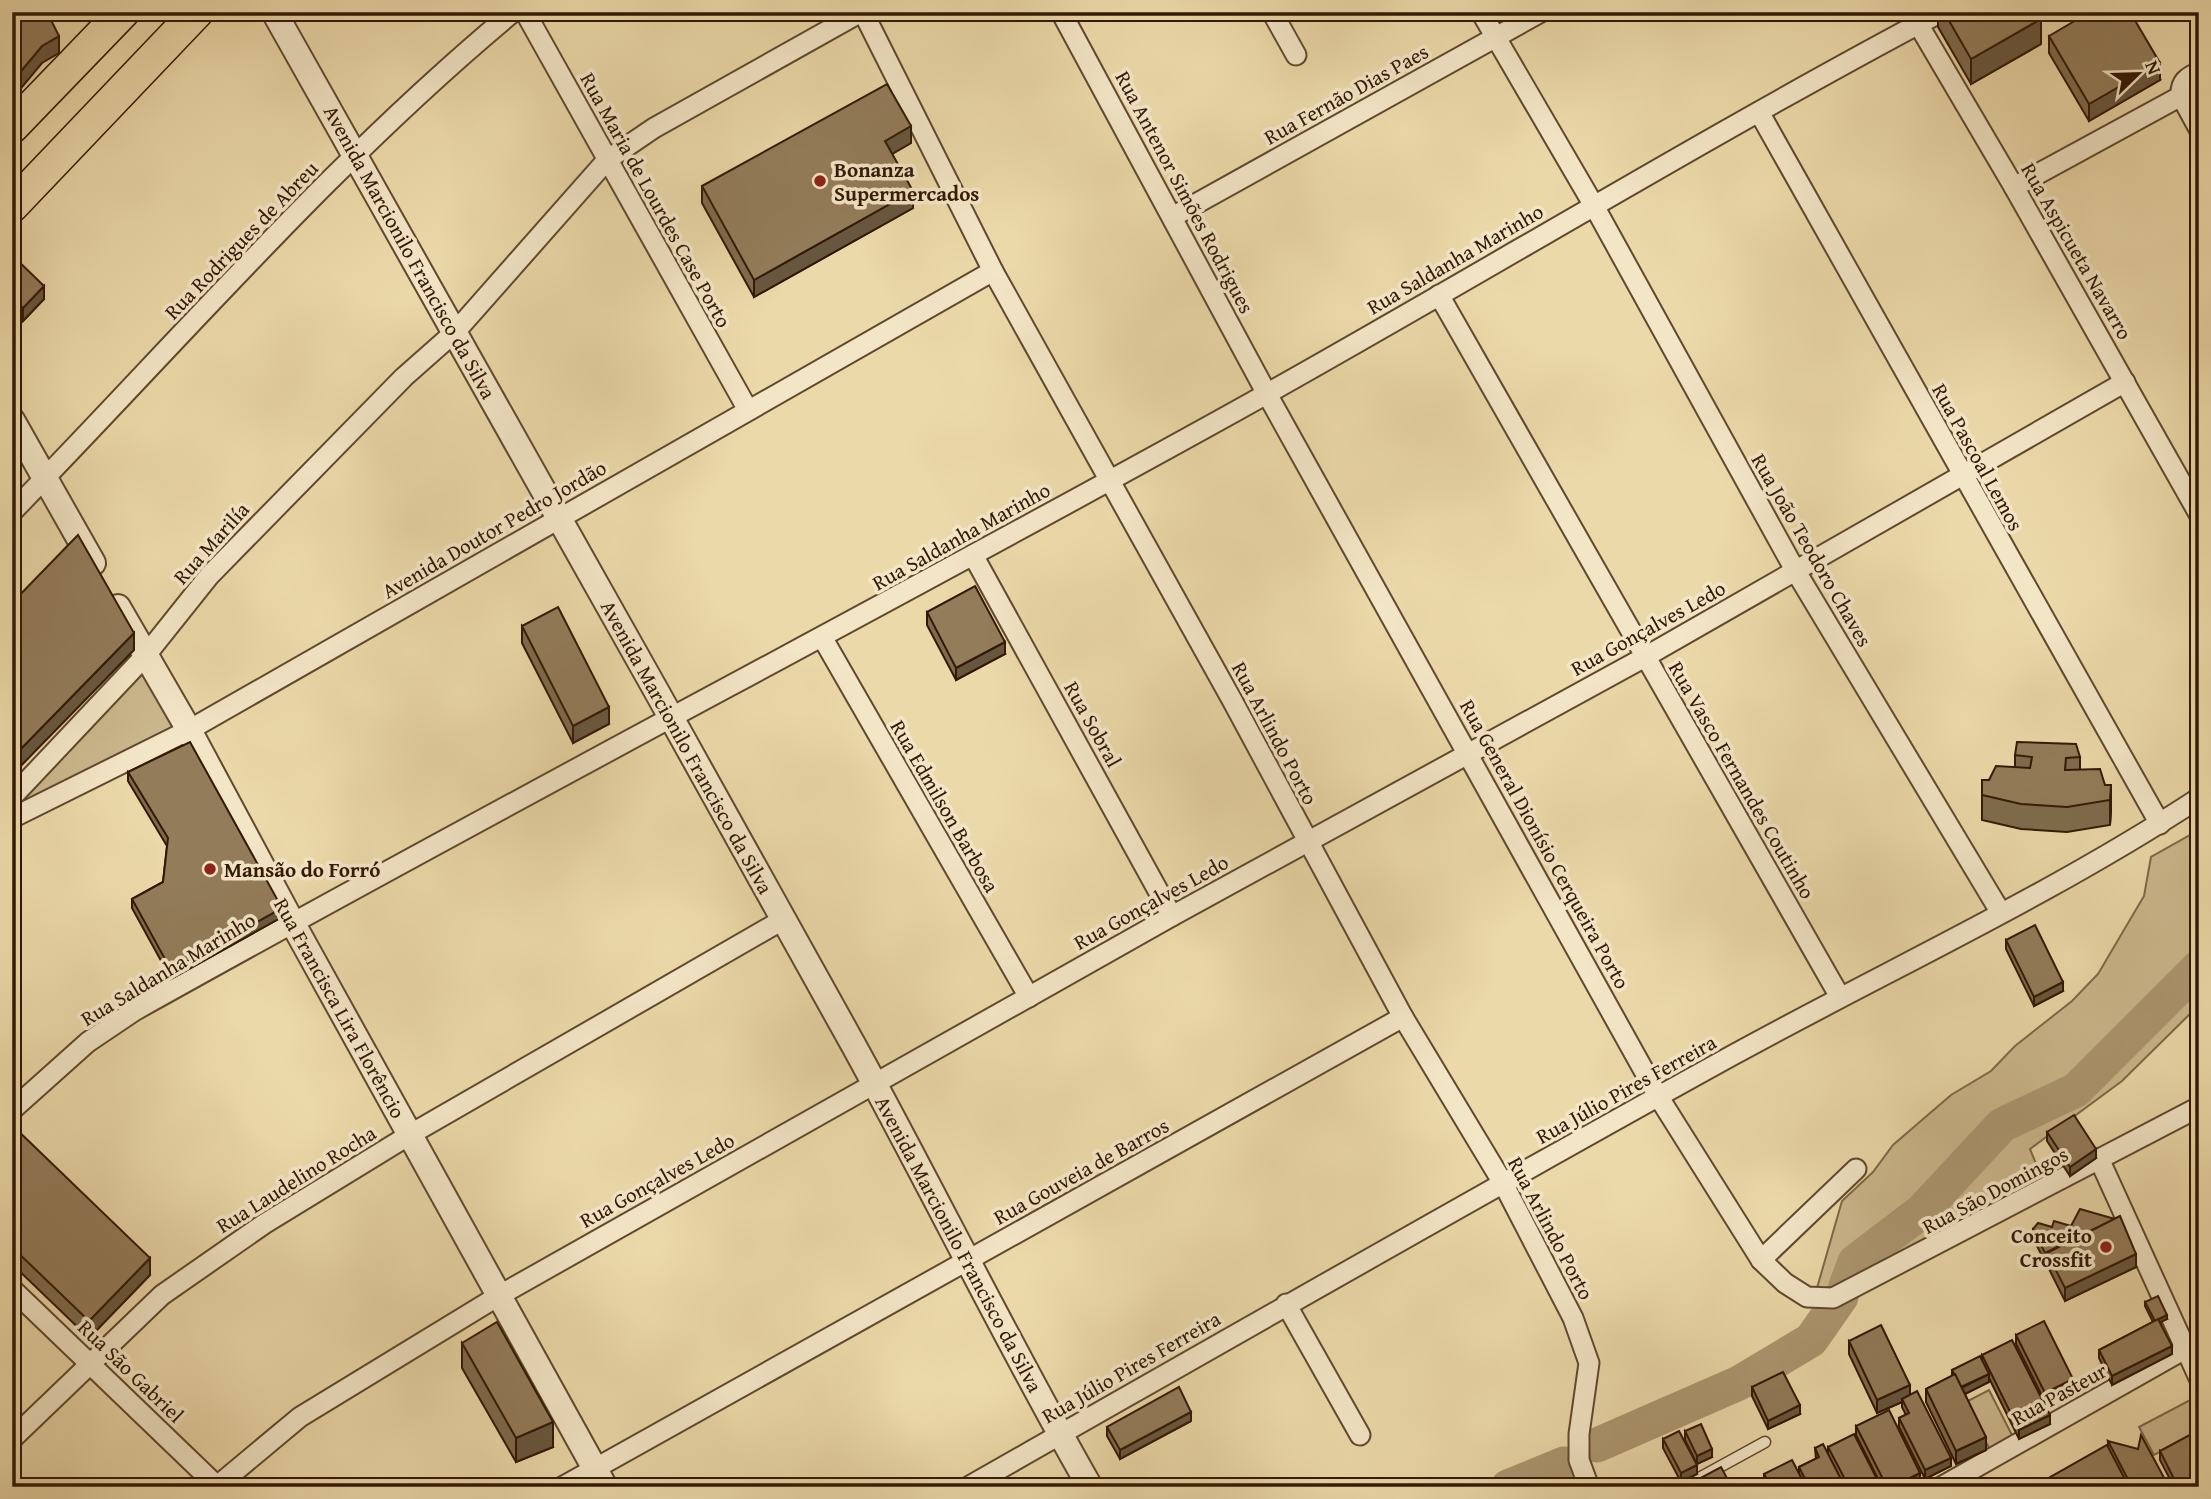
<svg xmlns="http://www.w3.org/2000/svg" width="2211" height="1499" font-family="'Gentium Book Plus',serif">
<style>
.green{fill:#ccb88d;stroke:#7f6849;stroke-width:2}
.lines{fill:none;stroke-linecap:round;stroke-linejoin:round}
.river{stroke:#ad9771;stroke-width:35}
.service-casing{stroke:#60482e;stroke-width:13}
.minor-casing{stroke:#60482e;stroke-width:23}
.tertiary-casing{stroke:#60482e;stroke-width:28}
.primary-casing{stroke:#321805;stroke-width:35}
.service{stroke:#f3e6c7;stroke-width:10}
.minor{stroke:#f3e6c7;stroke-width:19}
.tertiary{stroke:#f3e6c7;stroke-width:24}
.primary{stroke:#ecd9a9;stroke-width:32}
.wall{fill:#7e6b4d;stroke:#321805;stroke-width:2}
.shaded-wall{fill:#67573f;stroke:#321805;stroke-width:2}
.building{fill:#937c5a;stroke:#321805;stroke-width:2}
.poi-dot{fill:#8f2418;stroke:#f3e6c7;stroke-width:2.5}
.labels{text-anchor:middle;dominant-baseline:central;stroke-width:7;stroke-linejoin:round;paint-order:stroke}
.street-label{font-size:21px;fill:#321805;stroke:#f3e6c7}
.poi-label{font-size:21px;font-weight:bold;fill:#321805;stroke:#f3e6c7;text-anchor:start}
</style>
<rect width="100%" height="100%" fill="#ecd9a9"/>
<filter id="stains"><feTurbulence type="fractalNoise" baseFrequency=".00286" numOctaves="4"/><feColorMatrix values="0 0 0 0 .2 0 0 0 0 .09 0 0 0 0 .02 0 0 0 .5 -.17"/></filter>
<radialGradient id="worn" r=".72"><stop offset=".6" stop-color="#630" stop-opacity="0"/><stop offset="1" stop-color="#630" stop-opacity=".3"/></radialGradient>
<g class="green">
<polygon points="146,658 184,728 12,808"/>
<polygon points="2199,830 2199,1005 2122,1081 2030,1149 2047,1191 1863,1290 1817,1288 1842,1201 1873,1172 1893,1145 1951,1095 1991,1071 2015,1046 2072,1001 2098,974 2144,896 2151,857"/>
<polygon points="1989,1390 2015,1441 1991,1452 1966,1402"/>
<polygon points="2192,1399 2199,1412 2199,1432 2154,1455 2139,1427"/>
</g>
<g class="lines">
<g class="river">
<polyline points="1846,1286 1855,1262 1922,1211 2002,1125 2076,1090 2199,967"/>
<polyline points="1597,1445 1739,1383 1811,1340 1841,1297"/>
<polyline points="1508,1487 1564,1464"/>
</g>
<g class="service-casing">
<polyline id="service" points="1683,1487 1765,1442"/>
</g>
<g class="minor-casing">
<g id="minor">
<polyline points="525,12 748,410"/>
<polyline points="863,12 993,271 1232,700 1403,1017 1503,1183 1573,1318 1589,1363 1579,1434 1579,1460 1589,1487"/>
<polyline points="1061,12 1267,394 1658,1096 1761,1260 1785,1283 1807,1297 1833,1298 2199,1107"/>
<polyline points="1272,12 1296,55"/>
<polyline points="1481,12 1593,204 1795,570 2001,913"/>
<polyline points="1911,12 2014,187 2199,514"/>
<polyline points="2181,96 2199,129"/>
<polyline points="1759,112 2160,824"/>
<path d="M2014,187L2181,96C2180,82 2187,77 2199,72"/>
<polyline points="1174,216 1541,12"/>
<polyline points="1439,295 1840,997"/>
<path d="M12,512C177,343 331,163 513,12"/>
<polyline points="973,555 1172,916"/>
<polyline points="822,637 1029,997"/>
<polyline points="12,797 146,655 209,576 404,377 456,331 607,160 654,128 861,12"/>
<polyline points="12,818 189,730 993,271"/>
<path d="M12,1110L88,1042L134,1011C496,808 864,617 1227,416C1467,283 1699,140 1941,12"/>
<polyline points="2100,1161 2199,1378"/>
<polyline points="1761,1260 1856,1169"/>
<polyline points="12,1289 218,1487"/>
<polyline points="1286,1304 1360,1435"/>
<polyline points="12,1439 162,1295 264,1224 411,1134 784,919"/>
<polyline points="216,1487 300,1417 500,1295 1172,916 1645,657 2125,382"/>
<polyline points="562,1487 1403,1017"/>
<path d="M968,1487C1223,1342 1477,1196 1733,1055C1888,970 2051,895 2199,798"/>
<polyline points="1941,1487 2199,1341"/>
</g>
</g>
<g class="tertiary-casing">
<g id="tertiary">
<path d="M274,12C468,357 663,700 854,1046C934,1192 1007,1342 1090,1487"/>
<polyline points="12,420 93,563"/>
<polyline points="118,607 189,730 292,922 605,1487"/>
</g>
</g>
<g class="primary-casing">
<g id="primary">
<polyline points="12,127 123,12"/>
<polyline points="12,206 197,12"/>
</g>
</g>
<use href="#service" class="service"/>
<use href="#minor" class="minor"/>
<use href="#tertiary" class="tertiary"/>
<use href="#primary" class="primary"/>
</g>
<g class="wall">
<polygon points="1938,12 2037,12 2041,44 1971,84 1938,27"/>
<polygon points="2049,36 2160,80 2089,121 2049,53"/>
<polygon points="911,143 892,154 913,208 754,297 702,203 702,186"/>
<polygon points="12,255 44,299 23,321 12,310"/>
<polygon points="927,612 1005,654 956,680 927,625"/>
<polygon points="522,626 609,724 573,743 522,643"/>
<polygon points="2015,755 2080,757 2080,770 2105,785 2111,785 2111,810 2110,825 2067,832 2021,829 1982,820 1982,780 1989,780 2015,767"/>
<polygon points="128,772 282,917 171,979 132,908 132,899 163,882 167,846 128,781"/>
<polygon points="2006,940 2063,991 2034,1006 2006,949"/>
<polygon points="12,1125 150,1275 89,1338 12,1264"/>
<polygon points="2047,1132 2096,1158 2070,1176 2047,1141"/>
<polygon points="2033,1229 2136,1267 2065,1301 2047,1265 2047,1261 2045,1262 2033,1238"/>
<polygon points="2145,1302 2167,1319 2160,1322 2172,1354 2112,1385 2099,1358 2099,1350 2153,1322 2145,1306"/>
<polygon points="2016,1335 2073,1388 2045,1402 2016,1344"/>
<polygon points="1849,1341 1910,1395 1951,1466 1925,1479 1899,1427 1899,1418 1906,1415 1902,1407 1902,1402 1877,1413 1849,1354"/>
<polygon points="462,1343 553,1447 516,1462 462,1368"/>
<polygon points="1982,1355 2050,1424 2019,1439 1989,1378 1989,1382 1965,1394 1986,1450 1956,1464 1926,1402 1926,1389 1952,1376 1952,1370 1982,1360"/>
<polygon points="1752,1387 1800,1414 1768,1429 1752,1396"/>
<polygon points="1191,1421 1120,1459 1107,1436 1107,1427"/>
<polygon points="1856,1426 1920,1481 1909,1487 1882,1487 1856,1435"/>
<polygon points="1685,1431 1712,1457 1697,1464 1685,1440"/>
<polygon points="1663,1439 1697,1474 1681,1482 1663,1448"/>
<polygon points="2108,1441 2169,1487 2047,1487 2047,1479 2108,1447"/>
<polygon points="1828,1447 1881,1487 1766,1487 1764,1483 1764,1474 1799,1474 1799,1467 1816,1459 1815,1448 1828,1454"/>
<polygon points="2160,1451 2199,1487 2174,1487 2160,1460"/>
</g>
<g class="shaded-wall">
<polygon points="2041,19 2041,44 1971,84 1971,59"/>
<polygon points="59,36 59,53 42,63 12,99 12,82 42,46"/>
<polygon points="2160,63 2160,80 2089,121 2089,104"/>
<polygon points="911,126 911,143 885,158 885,141"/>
<polygon points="913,191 913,208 754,297 754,280"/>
<polygon points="44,286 44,299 23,321 23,308"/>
<polygon points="134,633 134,650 12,775 12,758"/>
<polygon points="1005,642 1005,654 956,680 956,668"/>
<polygon points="609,707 609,724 573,743 573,726"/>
<polygon points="2111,785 2111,810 2110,825 2110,800"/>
<polygon points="282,908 282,917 171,979 171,970"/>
<polygon points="2063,982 2063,991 2034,1006 2034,997"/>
<polygon points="2096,1149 2096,1158 2070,1176 2070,1167"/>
<polygon points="2115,1219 2047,1253 2047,1261 2045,1262 2045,1253"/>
<polygon points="2136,1254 2136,1267 2065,1301 2065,1288"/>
<polygon points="150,1258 150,1275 89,1338 89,1321"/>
<polygon points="2167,1315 2167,1319 2155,1325 2155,1321"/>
<polygon points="2172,1346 2172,1354 2112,1385 2112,1376"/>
<polygon points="1989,1374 1989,1382 1961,1396 1961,1388"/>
<polygon points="2073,1379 2073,1388 2045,1402 2045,1393"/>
<polygon points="1910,1385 1910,1398 1902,1399 1902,1402 1877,1413 1877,1400"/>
<polygon points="1800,1405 1800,1414 1768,1429 1768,1421"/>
<polygon points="1191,1412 1191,1421 1120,1459 1120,1450"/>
<polygon points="2050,1415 2050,1424 2019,1439 2019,1430"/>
<polygon points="553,1422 553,1447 516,1462 516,1438"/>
<polygon points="1986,1437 1986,1450 1956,1464 1956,1451"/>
<polygon points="1712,1449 1712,1457 1697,1464 1697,1456"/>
<polygon points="1951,1458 1951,1466 1925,1479 1925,1470"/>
<polygon points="1697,1465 1697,1474 1681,1482 1681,1473"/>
<polygon points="1920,1473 1920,1481 1909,1487 1892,1487"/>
<polygon points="2199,1479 2199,1487 2183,1487"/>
</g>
<g class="building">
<polygon points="12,12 47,12 59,36 42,46 12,82"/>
<polygon points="1944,12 2037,12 2041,19 1971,59"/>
<polygon points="2090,12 2130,12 2160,63 2089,104 2049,36"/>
<polygon points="887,84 911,126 885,141 913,191 754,280 702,186"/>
<polygon points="12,255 44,286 23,308 12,297"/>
<polygon points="78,535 134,633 12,758 12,603"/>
<polygon points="975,586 1005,642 956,668 927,612"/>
<polygon points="558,607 609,707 573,726 522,626"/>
<polygon points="190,742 282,908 171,970 132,899 163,882 168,838 128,772"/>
<polygon points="2017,742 2076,744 2080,757 2066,758 2065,770 2100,769 2105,785 2111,785 2110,800 2067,807 2021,804 1982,795 1982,780 1989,780 1996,766 2030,768 2032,757 2015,755"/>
<polygon points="2035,925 2063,982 2034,997 2006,940"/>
<polygon points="2074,1115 2096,1149 2070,1167 2047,1132"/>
<polygon points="12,1125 150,1258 89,1321 12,1247"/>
<polygon points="2080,1209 2115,1219 2045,1253 2033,1229 2038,1223 2052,1227 2054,1221 2071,1226"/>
<polygon points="2120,1216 2136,1254 2065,1288 2047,1253"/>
<polygon points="2158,1296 2167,1315 2155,1321 2145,1302"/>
<polygon points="2158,1319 2172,1346 2112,1376 2099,1350"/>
<polygon points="2044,1321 2073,1379 2045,1393 2016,1335"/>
<polygon points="497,1322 553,1422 516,1438 462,1343"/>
<polygon points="1881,1325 1910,1385 1877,1400 1849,1341"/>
<polygon points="2012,1340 2050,1415 2019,1430 1982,1355"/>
<polygon points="1980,1356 1989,1374 1961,1387 1952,1370"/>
<polygon points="1783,1372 1800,1405 1768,1421 1752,1387"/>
<polygon points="1955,1374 1986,1437 1956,1451 1926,1389"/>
<polygon points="1179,1387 1191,1412 1120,1450 1107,1427"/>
<polygon points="1917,1391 1951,1458 1925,1470 1899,1418 1909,1413 1902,1399"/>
<polygon points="1889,1410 1920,1473 1892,1487 1887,1487 1856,1426"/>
<polygon points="1701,1424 1712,1449 1697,1456 1685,1431"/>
<polygon points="2199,1430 2199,1479 2183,1487 2178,1487 2160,1451"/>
<polygon points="1679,1431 1697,1465 1681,1473 1663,1439"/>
<polygon points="1854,1434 1881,1487 1849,1487 1828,1447"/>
<polygon points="2141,1435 2169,1487 2132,1487 2108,1441 2138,1449"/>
<polygon points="1823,1444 1845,1487 1809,1487 1799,1467 1819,1457 1815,1448"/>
<polygon points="2107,1445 2129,1487 2051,1487 2047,1479"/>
<polygon points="1792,1460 1806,1487 1771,1487 1764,1474"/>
<polygon points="1721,1467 1730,1484 1724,1487 1684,1487"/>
<polygon points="1759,1480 1762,1487 1745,1487"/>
</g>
<g class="poi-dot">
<circle cx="820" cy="181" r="7"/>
<circle cx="210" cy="869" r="7"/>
<circle cx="2106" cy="1247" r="7"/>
</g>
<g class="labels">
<g class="street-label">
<text transform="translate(1346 94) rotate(-29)">Rua Fernão Dias Paes</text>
<text transform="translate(1185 192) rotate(62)">Rua Antenor Simões Rodrigues</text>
<text transform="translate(656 200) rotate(61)">Rua Maria de Lourdes Case Porto</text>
<text transform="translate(241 240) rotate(-46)">Rua Rodrigues de Abreu</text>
<text transform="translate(2077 251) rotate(60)">Rua Aspicueta Navarro</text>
<text transform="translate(410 252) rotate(61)">Avenida Marcionilo Francisco da Silva</text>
<text transform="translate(1455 259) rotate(-30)">Rua Saldanha Marinho</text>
<text transform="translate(1978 457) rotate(61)">Rua Pascoal Lemos</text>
<text transform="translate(494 529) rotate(-30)">Avenida Doutor Pedro Jordão</text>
<text transform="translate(961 536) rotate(-29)">Rua Saldanha Marinho</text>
<text transform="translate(211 543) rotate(-48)">Rua Marilía</text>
<text transform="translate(1812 550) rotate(60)">Rua João Teodoro Chaves</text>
<text transform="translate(1648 628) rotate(-29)">Rua Gonçalves Ledo</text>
<text transform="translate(1093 724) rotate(61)">Rua Sobral</text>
<text transform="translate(1275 733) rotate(62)">Rua Arlindo Porto</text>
<text transform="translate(687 747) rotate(61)">Avenida Marcionilo Francisco da Silva</text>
<text transform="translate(1742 780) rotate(60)">Rua Vasco Fernandes Coutinho</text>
<text transform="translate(945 806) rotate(60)">Rua Edmilson Barbosa</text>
<text transform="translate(1545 844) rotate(61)">Rua General Dionísio Cerqueira Porto</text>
<text transform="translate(1151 902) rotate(-29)">Rua Gonçalves Ledo</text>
<text transform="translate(168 969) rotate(-31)">Rua Saldanha Marinho</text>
<text transform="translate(340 1008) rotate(61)">Rua Francisca Lira Florêncio</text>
<text transform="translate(1626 1089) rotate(-29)">Rua Júlio Pires Ferreira</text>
<text transform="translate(1081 1171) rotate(-29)">Rua Gouveia de Barros</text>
<text transform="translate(296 1179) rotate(-32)">Rua Laudelino Rocha</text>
<text transform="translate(657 1180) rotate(-29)">Rua Gonçalves Ledo</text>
<text transform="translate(1995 1190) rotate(-28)">Rua São Domingos</text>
<text transform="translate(1551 1228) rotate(62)">Rua Arlindo Porto</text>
<text transform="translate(959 1244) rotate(62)">Avenida Marcionilo Francisco da Silva</text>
<text transform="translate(1131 1367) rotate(-30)">Rua Júlio Pires Ferreira</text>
<text transform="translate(131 1371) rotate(44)">Rua São Gabriel</text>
<text transform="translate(2059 1394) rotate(-29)">Rua Pasteur</text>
</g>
<g class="poi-label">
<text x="834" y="169">Bonanza<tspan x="834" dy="24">Supermercados</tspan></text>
<text x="224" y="869">Mansão do Forró</text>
<text x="2092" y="1235" text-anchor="end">Conceito<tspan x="2092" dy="24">Crossfit</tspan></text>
</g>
</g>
<rect width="2211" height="1499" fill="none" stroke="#ecd9a9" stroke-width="42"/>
<rect x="14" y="14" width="2183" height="1471" fill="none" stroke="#321805" stroke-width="3.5"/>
<rect x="21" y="21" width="2169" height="1457" fill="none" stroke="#321805" stroke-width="2"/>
<g transform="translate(2138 74) rotate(67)" stroke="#f3e6c7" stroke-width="5" paint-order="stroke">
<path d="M0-5L12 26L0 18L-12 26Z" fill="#321805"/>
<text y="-10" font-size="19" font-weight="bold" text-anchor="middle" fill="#321805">N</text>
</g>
<rect width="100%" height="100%" filter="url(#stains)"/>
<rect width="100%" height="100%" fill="url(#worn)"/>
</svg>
